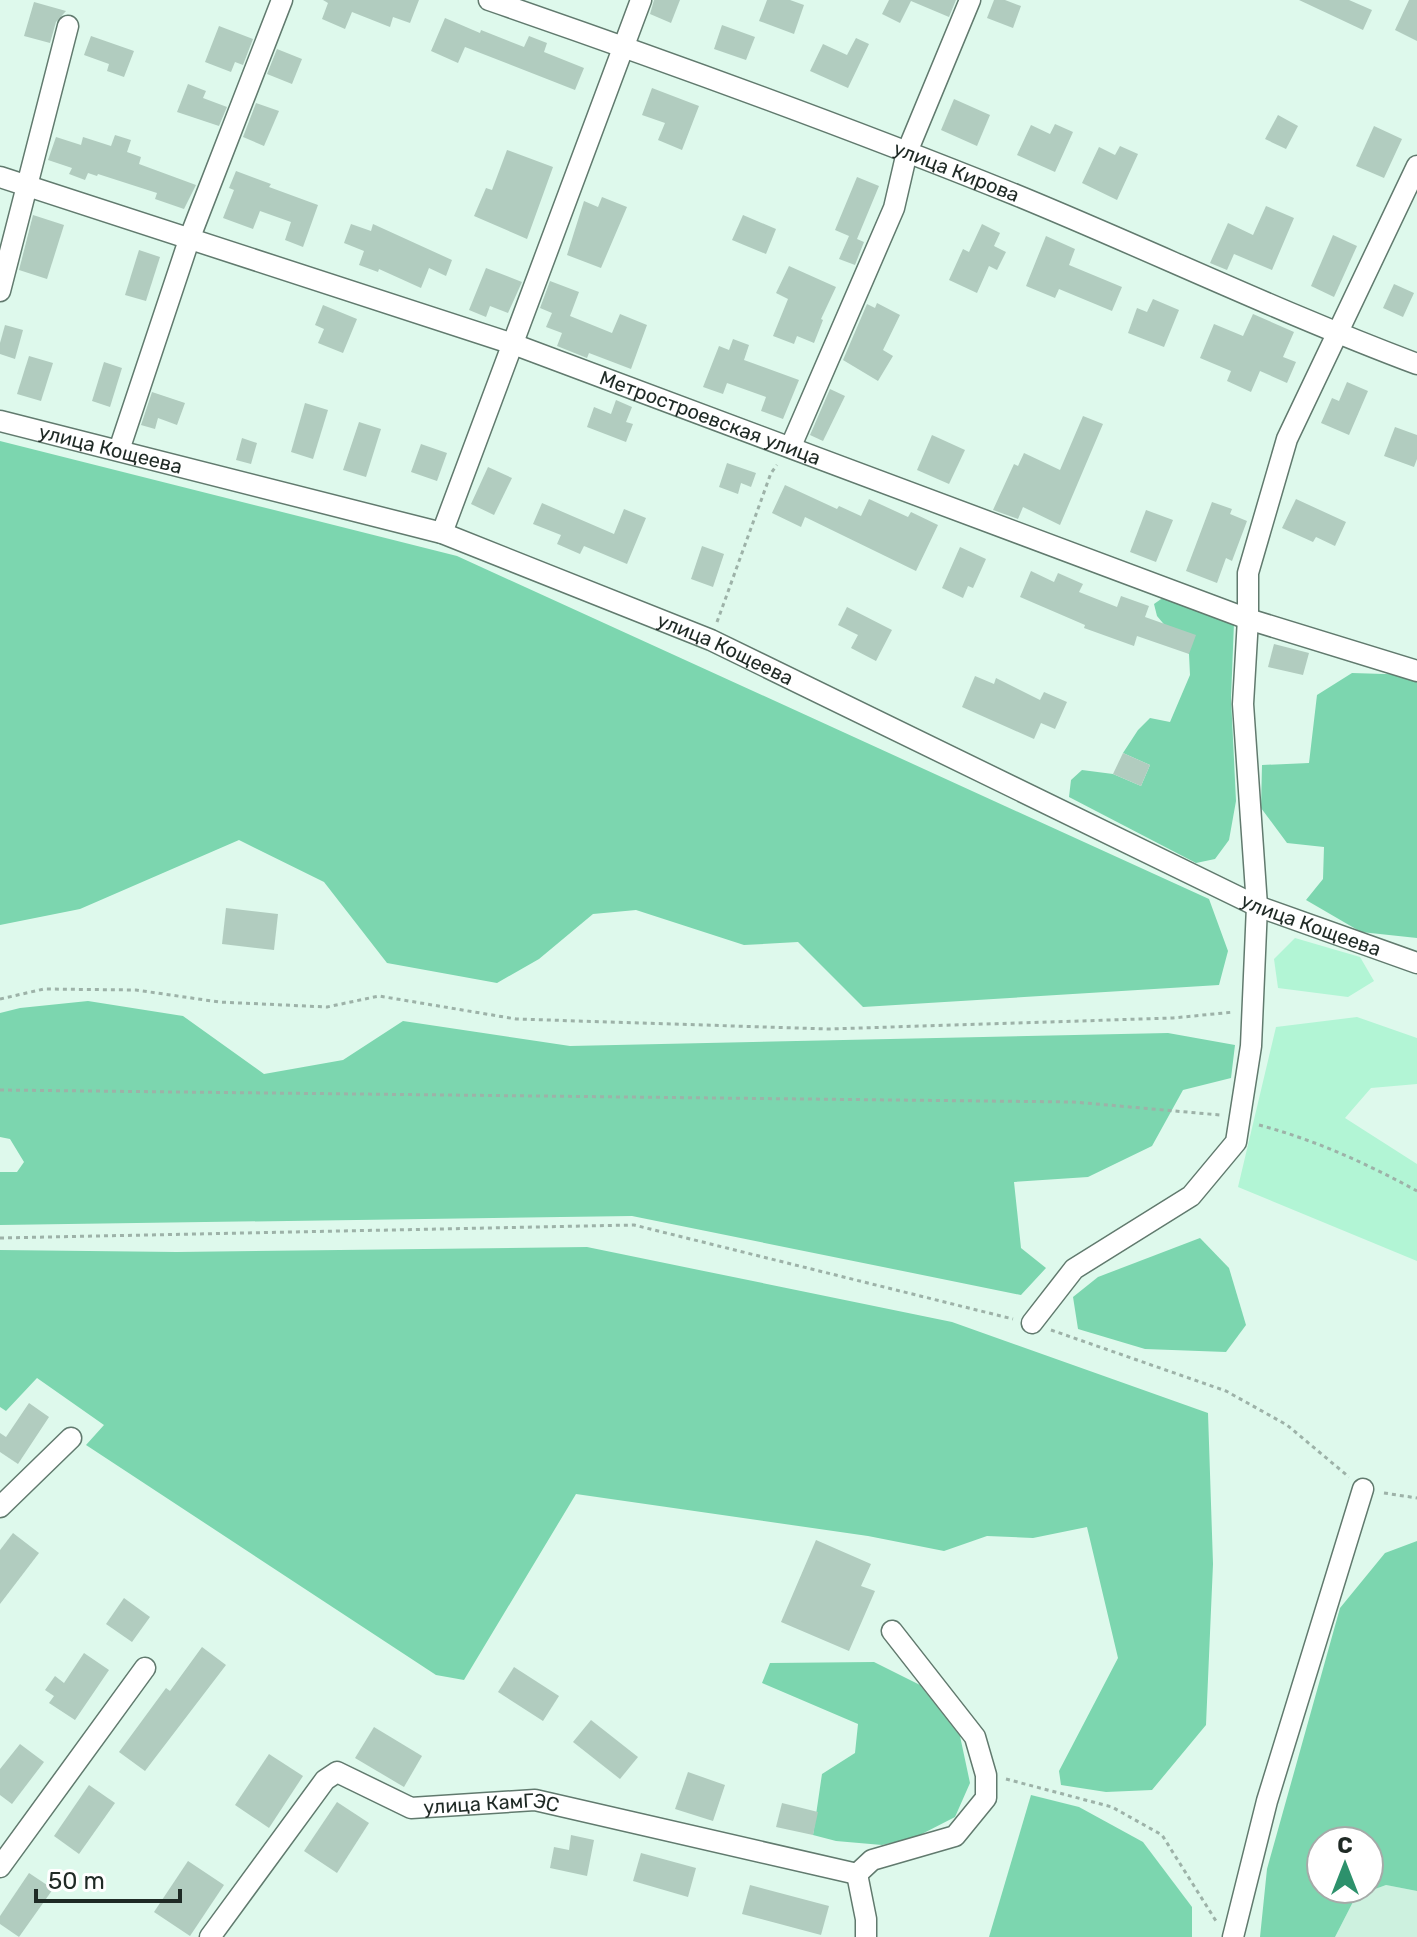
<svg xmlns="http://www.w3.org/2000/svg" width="1417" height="1937" font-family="Rubik,sans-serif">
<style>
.built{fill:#cdf1df}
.green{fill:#b2f5d5}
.forest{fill:#7cd6af;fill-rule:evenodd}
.building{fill:#b1ccbf}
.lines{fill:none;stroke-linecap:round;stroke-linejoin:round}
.minor-casing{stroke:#617a6e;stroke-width:23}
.path{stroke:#9db2a8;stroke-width:3;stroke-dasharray:4 4;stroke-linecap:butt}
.minor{stroke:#fff;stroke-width:20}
.labels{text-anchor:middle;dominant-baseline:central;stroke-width:6;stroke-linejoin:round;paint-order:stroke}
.street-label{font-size:20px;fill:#1f2a25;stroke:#fff}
</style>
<rect width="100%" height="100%" fill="#def9ec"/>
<polygon class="built" points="1386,1885 1417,1891 1417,1937 1335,1937 1356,1896"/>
<g class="green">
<polygon points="1295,938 1360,957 1374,981 1348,997 1278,988 1274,959"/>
<polygon points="1357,1017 1417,1038 1417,1084 1371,1088 1345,1118 1417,1164 1417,1261 1238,1187 1276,1027"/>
</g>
<g class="forest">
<polygon points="0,441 457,556 1209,899 1228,951 1219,985 863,1007 798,942 744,945 636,910 593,914 539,959 497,983 387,963 324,882 239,840 80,909 0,925"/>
<polygon points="1164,597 1234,623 1231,698 1236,801 1229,840 1215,859 1196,863 1069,797 1071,780 1082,770 1113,774 1141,786 1150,765 1123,753 1138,730 1150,718 1170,722 1190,675 1189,654 1157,616 1154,604"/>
<polygon points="1352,673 1417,675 1417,938 1361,932 1306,900 1323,879 1324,847 1287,843 1261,808 1262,765 1309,763 1317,695"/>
<polygon points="88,1001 183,1016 264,1074 343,1060 403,1021 570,1046 1168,1033 1235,1045 1231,1078 1183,1090 1152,1146 1088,1177 1014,1182 1021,1248 1046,1268 1021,1295 632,1216 0,1225 0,1172 17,1172 24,1162 10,1139 0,1137 0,1013 20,1008"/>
<polygon points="1200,1238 1229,1268 1246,1325 1226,1352 1145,1349 1078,1329 1073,1297 1098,1277"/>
<polygon points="587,1247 952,1322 1208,1413 1213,1564 1206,1725 1152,1790 1106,1792 1061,1785 1059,1771 1118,1658 1087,1527 1033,1538 987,1536 944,1551 868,1536 576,1494 464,1680 436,1675 86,1445 104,1425 37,1378 6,1411 0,1407 0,1250 177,1252"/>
<path d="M1417,1541V1891L1386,1885L1356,1896L1335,1937H1260L1267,1869L1340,1608L1385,1553ZM1321,1841H1369V1889H1321Z"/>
<polygon points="874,1662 920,1685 960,1736 970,1783 955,1817 916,1837 882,1845 836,1841 813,1835 822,1774 855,1753 858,1724 762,1683 770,1663"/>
<polygon points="1031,1795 1079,1807 1143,1842 1192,1907 1192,1937 989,1937"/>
</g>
<g class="building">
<polygon points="323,0 419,0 410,23 393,17 390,27 352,12 345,29 322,19 328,3"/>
<polygon points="654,0 680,0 671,23 650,14"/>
<polygon points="767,0 790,0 804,5 794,34 759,21"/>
<polygon points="889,0 956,0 949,17 911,1 900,23 882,14"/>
<polygon points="994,0 1005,0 1021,6 1013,28 987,18"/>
<polygon points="1299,0 1349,0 1372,10 1363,30"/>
<polygon points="1409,0 1417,0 1417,41 1395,30"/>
<polygon points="34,2 66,11 56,22 50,43 24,36"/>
<polygon points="445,18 480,33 481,30 524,47 529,36 547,43 544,52 584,68 575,90 465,47 458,63 431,51"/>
<polygon points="722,25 755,37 746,60 714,49"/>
<polygon points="219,26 253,39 243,65 235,62 231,72 205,62"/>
<polygon points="91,36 134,51 124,77 107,71 109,64 84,55"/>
<polygon points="856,38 869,44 848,88 810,71 823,44 847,55"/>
<polygon points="277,49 302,59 292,84 267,74"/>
<polygon points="188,84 206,91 203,98 227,107 219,126 177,112"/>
<polygon points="652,88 699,106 682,150 658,140 665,123 642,115"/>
<polygon points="954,99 990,115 977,146 941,130"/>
<polygon points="256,103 279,111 264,146 243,137"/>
<polygon points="1278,115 1298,126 1286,149 1265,139"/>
<polygon points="1055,124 1073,132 1055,172 1017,155 1031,125 1050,134"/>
<polygon points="1374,126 1402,139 1384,178 1356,166"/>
<polygon points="115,135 131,140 127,152 141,157 139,164 196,185 184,209 155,199 157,193 98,174 97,176 88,173 85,180 69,174 72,168 48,160 56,137 81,145 83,137 111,146"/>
<polygon points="1120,146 1138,154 1117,200 1082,183 1099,147 1115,155"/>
<polygon points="507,150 553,167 527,239 474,216 486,188 492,190"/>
<polygon points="236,171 271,184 269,187 318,205 303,247 285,240 291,222 260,211 253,229 223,218 234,190 229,188"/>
<polygon points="857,177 879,186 857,239 864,242 855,265 839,259 849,236 835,230"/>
<polygon points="602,197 627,207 601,268 567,255 584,201 598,207"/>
<polygon points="1266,206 1294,218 1272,270 1234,254 1227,270 1210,263 1228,223 1253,235"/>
<polygon points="33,215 64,225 47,279 19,270"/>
<polygon points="743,215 776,229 766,254 732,240"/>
<polygon points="351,224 371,231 373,224 452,260 446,276 429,268 421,288 379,269 378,272 359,265 364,251 344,243"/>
<polygon points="982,224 1000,233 994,246 1006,252 997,270 989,266 977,293 949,280 963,249 969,252"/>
<polygon points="1333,235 1357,246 1334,297 1311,286"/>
<polygon points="1046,236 1075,249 1069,265 1122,287 1112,311 1059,289 1055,298 1026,286"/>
<polygon points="139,250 160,257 146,301 125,295"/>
<polygon points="789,266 836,287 821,319 823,320 814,343 797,336 794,344 773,336 788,299 776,293"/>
<polygon points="486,268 522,282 508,313 490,306 486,317 469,310"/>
<polygon points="550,281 579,292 570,316 612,333 620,314 647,325 631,369 589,353 587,358 557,346 562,333 546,327 552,313 540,308"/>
<polygon points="1394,284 1414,293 1403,317 1383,308"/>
<polygon points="1153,299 1179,310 1164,347 1128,333 1137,308 1147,312"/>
<polygon points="877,303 900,315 883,350 893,356 878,381 843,360 867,304 875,308"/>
<polygon points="323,305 357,319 343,353 318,343 324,329 315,325"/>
<polygon points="1253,314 1294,332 1283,357 1296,362 1287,383 1260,371 1251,392 1227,381 1231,371 1200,358 1214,324 1243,336"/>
<polygon points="5,325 23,330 15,359 0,354 0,343"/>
<polygon points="733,339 749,345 744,360 799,380 783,419 761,411 766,397 727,383 723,394 703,387 719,346 729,350"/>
<polygon points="29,356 53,363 41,401 17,394"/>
<polygon points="104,362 122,368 110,407 92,401"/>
<polygon points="1347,382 1368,391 1349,435 1321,423 1332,398 1339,401"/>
<polygon points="830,389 845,396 823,441 810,435"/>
<polygon points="152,392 185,403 177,425 158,418 155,429 141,425"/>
<polygon points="616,400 632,407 626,422 633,424 626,442 587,427 594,407 611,414"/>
<polygon points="305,403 328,410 313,459 291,452"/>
<polygon points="1083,416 1103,424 1060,525 1023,507 1018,519 993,510 1014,464 1018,466 1024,453 1060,470"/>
<polygon points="359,422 381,429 366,477 343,470"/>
<polygon points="1395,427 1417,435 1417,459 1414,467 1384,456"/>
<polygon points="932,435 965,450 949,484 917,470"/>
<polygon points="242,438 257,443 251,464 236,460"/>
<polygon points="421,444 447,453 437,481 411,472"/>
<polygon points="727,463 756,473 751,487 741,483 738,494 719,487"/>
<polygon points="488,467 512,478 494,515 471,504"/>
<polygon points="785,485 837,509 839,506 861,516 869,499 908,517 911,512 938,525 916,571 805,517 801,527 772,513"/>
<polygon points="1296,499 1346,522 1335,546 1316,537 1313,542 1282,528"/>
<polygon points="1212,502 1232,509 1230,514 1247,521 1232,561 1226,558 1217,583 1186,571"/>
<polygon points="542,503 614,534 624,509 646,518 627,564 584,546 580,554 557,544 561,535 533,524"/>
<polygon points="1146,510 1173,520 1156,562 1130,552"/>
<polygon points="702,546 724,554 713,587 691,579"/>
<polygon points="960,547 986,559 973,588 968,586 963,598 942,588"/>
<polygon points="1031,571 1054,582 1058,573 1083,584 1079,592 1117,607 1121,596 1149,606 1145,617 1196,635 1189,654 1137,636 1134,646 1084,628 1085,625 1020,597"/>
<polygon points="847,607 892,630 876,661 851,648 858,635 838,625"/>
<polygon points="1274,644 1309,653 1303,675 1268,667"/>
<polygon points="975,676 994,684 996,678 1040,700 1044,692 1067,702 1055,729 1041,723 1034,739 962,707"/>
<polygon points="1123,753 1150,765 1141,786 1113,774"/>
<polygon points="226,908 278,914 274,950 222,944"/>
<polygon points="29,1403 49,1417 18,1464 0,1452 0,1433 6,1437"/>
<polygon points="13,1533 39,1553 0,1604 0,1550"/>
<polygon points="816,1540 871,1564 861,1586 875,1591 849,1651 781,1622"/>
<polygon points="124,1598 150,1617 132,1642 106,1624"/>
<polygon points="202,1647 226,1665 145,1771 119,1752 166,1688 170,1691"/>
<polygon points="84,1653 109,1670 75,1720 49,1703 54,1696 45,1690 55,1676 64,1683"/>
<polygon points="514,1667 559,1696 543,1721 498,1692"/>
<polygon points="591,1720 638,1757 620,1779 573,1742"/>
<polygon points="374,1727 422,1756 404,1787 355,1758"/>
<polygon points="20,1744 44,1762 12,1804 0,1795 0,1769"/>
<polygon points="269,1754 303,1776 269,1828 235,1805"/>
<polygon points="688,1772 725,1785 713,1821 675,1809"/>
<polygon points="89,1785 115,1803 79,1854 54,1836"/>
<polygon points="337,1802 369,1823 337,1873 304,1851"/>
<polygon points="782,1803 818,1812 813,1835 776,1827"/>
<polygon points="571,1835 594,1840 587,1876 550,1868 554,1847 569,1850"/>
<polygon points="641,1853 696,1868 688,1897 633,1881"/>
<polygon points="188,1861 224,1885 190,1936 154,1912"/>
<polygon points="29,1873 53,1889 19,1937 0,1924 0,1916"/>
<polygon points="750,1885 829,1906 821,1935 742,1914"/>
</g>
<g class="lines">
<g class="minor-casing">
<g id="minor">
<path id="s1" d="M489,0C666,61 842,125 1016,195C1150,250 1281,313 1417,364"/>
<path id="s2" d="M0,177L513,344L1248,619L1417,671"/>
<polyline points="0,291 68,26"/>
<path id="s3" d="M0,421L442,533L711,640L1257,906L1417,963"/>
<polyline points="791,446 894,208 907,152 970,0"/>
<polyline points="119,450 190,237 282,0"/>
<polyline points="442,533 641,0"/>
<polyline points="1032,1323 1074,1269 1191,1196 1236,1142 1251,1046 1257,906 1243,704 1248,619 1248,573 1287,439 1417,166"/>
<polyline points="0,1507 71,1438"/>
<polyline points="0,1867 145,1668"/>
<path id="s4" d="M210,1937L325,1780L337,1772L411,1808L535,1800L857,1874"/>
<polyline points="866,1937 866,1919 857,1874 872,1860 955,1836 986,1798 986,1775 975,1737 892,1631"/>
<polyline points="1233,1937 1267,1801 1363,1489"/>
</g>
</g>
<g class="path">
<polyline points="717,622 771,473 777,465"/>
<polyline points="0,999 44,989 136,990 219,1002 327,1007 379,996 516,1019 828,1029 1173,1018 1234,1012"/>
<polyline points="0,1090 1074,1102 1220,1115"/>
<path d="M1259,1125C1315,1140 1366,1163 1417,1191"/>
<polyline points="0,1238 634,1225 1013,1319"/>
<polyline points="1051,1330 1226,1391 1287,1425 1349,1477"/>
<polyline points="1384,1493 1417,1498"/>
<polyline points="1006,1779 1112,1807 1162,1835 1216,1921"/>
</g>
<use href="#minor" class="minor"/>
</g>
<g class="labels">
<g class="street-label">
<text stroke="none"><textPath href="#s1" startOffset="498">улица Кирова</textPath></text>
<text stroke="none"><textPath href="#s2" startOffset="750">Метростроевская улица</textPath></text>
<text stroke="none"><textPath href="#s3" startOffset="114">улица Кощеева</textPath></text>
<text stroke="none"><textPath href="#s3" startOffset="762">улица Кощеева</textPath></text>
<text stroke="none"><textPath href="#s3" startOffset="1410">улица Кощеева</textPath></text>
<text stroke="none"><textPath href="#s4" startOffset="372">улица КамГЭС</textPath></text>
</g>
</g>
<g transform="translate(1345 1865)"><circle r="38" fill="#ffffff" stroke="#a5aaa8" stroke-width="2"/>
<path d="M0-6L14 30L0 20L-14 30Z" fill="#2d916c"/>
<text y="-12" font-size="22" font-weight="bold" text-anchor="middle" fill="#1f2a25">С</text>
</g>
<path d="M36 1889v12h144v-12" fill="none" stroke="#1f2a25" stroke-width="4"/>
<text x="48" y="1889" font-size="24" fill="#1f2a25" stroke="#ffffff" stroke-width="6" paint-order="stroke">50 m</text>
</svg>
